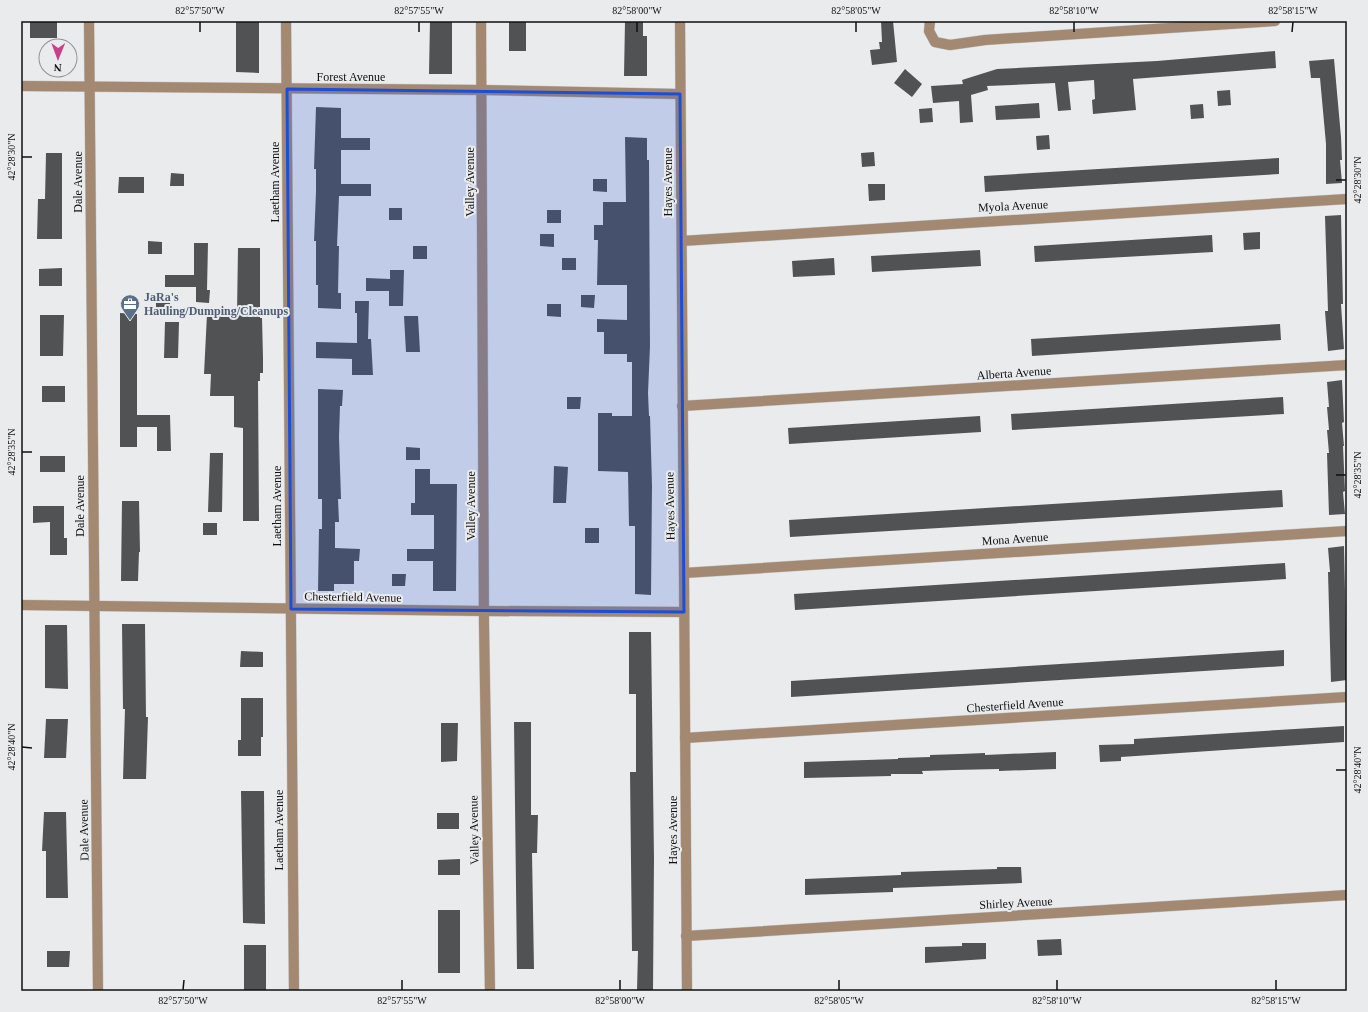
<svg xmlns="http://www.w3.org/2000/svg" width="1368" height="1012" font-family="Georgia,serif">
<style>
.building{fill:#515254}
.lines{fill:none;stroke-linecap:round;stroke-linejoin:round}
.minor-casing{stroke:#c6c8ca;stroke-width:11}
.minor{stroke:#a38972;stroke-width:10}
.marked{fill:#1d4ed8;fill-opacity:0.2;stroke:#1d4ed8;stroke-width:3;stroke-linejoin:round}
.ticks{fill:none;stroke:#0f1011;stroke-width:1.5}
.labels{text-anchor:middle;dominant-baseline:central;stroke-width:4;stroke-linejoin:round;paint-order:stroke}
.street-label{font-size:12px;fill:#0f1011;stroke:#e9ebed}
.service-label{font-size:12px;font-weight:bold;fill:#4e5e75;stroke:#e9ebed;text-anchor:start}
.neatline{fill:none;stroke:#0f1011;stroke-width:1.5}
.ticks-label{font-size:10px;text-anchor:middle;fill:#0f1011}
</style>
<rect width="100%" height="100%" fill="#e9ebed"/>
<g class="building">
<rect x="30" y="21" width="27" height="17"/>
<polygon points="236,21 259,21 259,73 236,72"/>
<polygon points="430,21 452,21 452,74 429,74"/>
<rect x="509" y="21" width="17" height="30"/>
<polygon points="625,21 643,21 643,36 647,36 647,76 624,76"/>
<polygon points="881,21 893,21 897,62 872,65 870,50 880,49 879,42 882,42"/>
<polygon points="1275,51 1276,68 1133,79 1136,110 1093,114 1092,100 1095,99 1094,80 1068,82 1071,110 1058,111 1055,83 987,86 988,90 971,95 973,122 960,123 959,101 933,103 931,86 963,84 962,80 997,69 1157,61"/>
<polygon points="1334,59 1341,137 1342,160 1340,160 1342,183 1326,184 1326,144 1320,78 1311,78 1309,61"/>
<polygon points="905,69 922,84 912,97 894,83"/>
<polygon points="1230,90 1231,105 1218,106 1217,91"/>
<polygon points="1039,103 1040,118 996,120 995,106"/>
<polygon points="1203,104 1204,118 1191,119 1190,105"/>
<polygon points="316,107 341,108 341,138 370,138 370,150 341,150 341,184 371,184 371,196 339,196 337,246 339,246 338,293 341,293 341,309 318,308 318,285 316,285 316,241 314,241 316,192 316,169 314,169"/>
<polygon points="932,108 933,122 920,123 919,109"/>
<polygon points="1049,135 1050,149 1037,150 1036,136"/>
<polygon points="625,137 647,138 647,160 649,160 650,346 648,393 649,416 650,416 652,486 651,595 635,594 635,526 629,526 628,472 598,471 598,413 612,413 612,416 632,416 632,362 627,362 627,354 604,354 604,332 597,332 597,319 627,320 627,285 597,285 598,240 594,240 594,225 603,225 603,202 626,202"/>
<polygon points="874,152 875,166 862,167 861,153"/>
<polygon points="46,153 62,153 62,239 37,239 38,199 45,199"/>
<polygon points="1279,158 1279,174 985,192 984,176"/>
<polygon points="171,173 184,174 184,186 170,186"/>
<polygon points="119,177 144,177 144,193 118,193"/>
<polygon points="593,179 607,179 607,192 593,191"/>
<polygon points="868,184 885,184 885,200 869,201"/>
<rect x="389" y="208" width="13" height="12"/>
<rect x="547" y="210" width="14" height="13"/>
<polygon points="1341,215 1343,304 1341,304 1344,349 1328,351 1325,311 1328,311 1325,216"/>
<polygon points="1260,232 1260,249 1244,250 1243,233"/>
<polygon points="540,234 554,234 554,247 540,246"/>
<polygon points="1212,235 1213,252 1035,262 1034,246"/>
<polygon points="148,241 162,242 162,254 148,254"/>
<polygon points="194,243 208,243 207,290 210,290 209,303 196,302 196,287 165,287 165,275 194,275"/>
<rect x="413" y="246" width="14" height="13"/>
<polygon points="238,248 260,248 260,318 262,318 263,358 263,373 260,373 260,381 258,381 259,521 243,521 243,428 234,427 234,396 210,396 211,374 204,374 207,314 237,314"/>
<polygon points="980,250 981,266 872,272 871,256"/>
<rect x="562" y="258" width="14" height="12"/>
<polygon points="834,258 835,275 793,277 792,261"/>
<polygon points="62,268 62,286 39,286 39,269"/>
<polygon points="390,270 404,270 403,306 389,306 389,291 366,291 366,278 390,279"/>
<polygon points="581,295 595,295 594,308 581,307"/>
<polygon points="156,299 170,299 170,312 156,311"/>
<polygon points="355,301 369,301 368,339 371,339 373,375 352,375 352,359 316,358 316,342 357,343 357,313 355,313"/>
<polygon points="547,304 561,304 561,317 547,316"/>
<polygon points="120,313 137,314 137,415 170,415 171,451 157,451 157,427 137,427 137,447 120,447"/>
<polygon points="40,315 64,315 63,356 40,356"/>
<polygon points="404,316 418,316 420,352 406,352"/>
<polygon points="165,322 179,322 178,358 164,358"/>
<polygon points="1280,324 1281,340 1032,356 1031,339"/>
<polygon points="1342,380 1344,422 1342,423 1344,446 1343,446 1345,491 1343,492 1345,514 1329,515 1327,453 1329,453 1327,430 1329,430 1327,407 1329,407 1327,382"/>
<rect x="42" y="386" width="23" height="16"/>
<polygon points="318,389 343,390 342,406 340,406 339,437 341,499 338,499 339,522 335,522 335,548 360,549 359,561 354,561 354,584 334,584 334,591 318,591 319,529 322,529 322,499 318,499"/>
<polygon points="567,397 581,397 580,409 567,409"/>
<polygon points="1283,397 1284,414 1012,430 1011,414"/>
<polygon points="980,416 981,432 789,444 788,428"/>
<polygon points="406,447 420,448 420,460 406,460"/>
<polygon points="210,453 223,453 222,512 208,512"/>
<rect x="40" y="456" width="25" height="16"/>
<polygon points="554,466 568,467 566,503 553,503"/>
<polygon points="415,469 430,469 430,484 457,484 456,591 433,591 433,561 407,561 407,549 434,549 434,515 411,515 411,503 415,503"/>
<polygon points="1282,490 1283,507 790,537 789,520"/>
<polygon points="122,501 139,501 140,552 139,552 138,581 121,581"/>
<polygon points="33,506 64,506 64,538 67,538 67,555 50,555 50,522 33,523"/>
<rect x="203" y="523" width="14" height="12"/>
<rect x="585" y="528" width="14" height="15"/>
<polygon points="1344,546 1347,680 1331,682 1328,572 1330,572 1328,548"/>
<polygon points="1285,563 1286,579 795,610 794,594"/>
<polygon points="392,574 406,574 405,586 392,586"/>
<polygon points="122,624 145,624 146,717 148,717 146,779 123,779 125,709 123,709"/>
<polygon points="45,625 67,625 68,689 45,688"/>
<polygon points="629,632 651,632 654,858 653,991 637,991 638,951 632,951 630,772 636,772 636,694 629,694"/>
<polygon points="1284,650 1284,666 791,697 791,681"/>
<polygon points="241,651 263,652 263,667 240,667"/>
<polygon points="241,698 263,698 263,737 261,737 261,756 238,756 238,740 241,740"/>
<polygon points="46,719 68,719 66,758 44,758"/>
<polygon points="514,722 531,722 531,815 538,815 537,853 532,853 534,969 517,969"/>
<polygon points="441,723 458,723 457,761 441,762"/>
<polygon points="1344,726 1344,742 1121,757 1121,761 1100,762 1099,745 1134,744 1134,739"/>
<polygon points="1056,752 1056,769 999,771 999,769 954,770 922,771 923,774 891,774 891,776 804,778 804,762 898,759 898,758 930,757 930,755 960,754 985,753 985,755"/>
<polygon points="241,791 264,791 265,924 243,923"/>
<polygon points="44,812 66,812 68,898 46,898 46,851 42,851"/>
<rect x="437" y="813" width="22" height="16"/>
<polygon points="460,859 460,875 438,875 438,860"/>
<polygon points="997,867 1021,867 1022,883 893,888 893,892 805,895 805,879 901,875 901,872 997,869"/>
<rect x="438" y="910" width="22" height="63"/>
<polygon points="1061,939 1062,955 1038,956 1037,940"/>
<polygon points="962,943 986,943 986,959 925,963 925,947 962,946"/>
<rect x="244" y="945" width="22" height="46"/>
<polygon points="47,951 70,951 69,967 47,967"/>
</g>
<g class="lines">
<g class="minor-casing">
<g id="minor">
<polyline points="89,21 98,991"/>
<polyline points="286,21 294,991"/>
<polyline points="481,21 484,624 490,991"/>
<polyline points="680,21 687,991"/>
<polyline points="930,21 929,31 935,42 950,45 985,40 1275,21"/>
<polyline points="21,86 482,90 680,94"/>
<polyline points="682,241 1347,199"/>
<polyline points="682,406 1347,365"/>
<polyline points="684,573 1347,531"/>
<polyline points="21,605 484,611 684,612"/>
<polyline points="685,738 1347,697"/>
<polyline points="686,936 1347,895"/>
</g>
</g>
<use href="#minor" class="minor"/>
</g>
<path class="marked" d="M287,89L680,94L684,612L291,609Z"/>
<path class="ticks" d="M200,32V22M419,32V22M637,32V22M856,32V22M1074,32V22M1292,32L1293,22M22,157H32M1336,180H1346M22,452H32M1336,475H1346M22,747L32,748M1336,770H1346M183,990L184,980M402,990V980M620,990V980M839,990V980M1057,990V980M1276,990V980"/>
<defs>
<g id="office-pin" transform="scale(1)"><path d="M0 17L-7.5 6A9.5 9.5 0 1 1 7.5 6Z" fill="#5c6f8a" stroke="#e9ebed"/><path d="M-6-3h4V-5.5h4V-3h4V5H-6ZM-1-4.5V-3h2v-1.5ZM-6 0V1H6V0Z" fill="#fff"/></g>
</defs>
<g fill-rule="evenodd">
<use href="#office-pin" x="130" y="304"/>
</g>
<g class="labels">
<g class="street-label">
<text x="351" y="77">Forest Avenue</text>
<text transform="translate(78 182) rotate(-90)">Dale Avenue</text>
<text transform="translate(275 182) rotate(-90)">Laetham Avenue</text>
<text transform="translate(470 182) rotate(-90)">Valley Avenue</text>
<text transform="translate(668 182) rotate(-90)">Hayes Avenue</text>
<text transform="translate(1013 206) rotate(-3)">Myola Avenue</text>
<text transform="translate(1014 373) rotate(-4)">Alberta Avenue</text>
<text transform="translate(80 506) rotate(-90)">Dale Avenue</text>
<text transform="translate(277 506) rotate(-90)">Laetham Avenue</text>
<text transform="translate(471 506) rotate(-90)">Valley Avenue</text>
<text transform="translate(670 506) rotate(-91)">Hayes Avenue</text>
<text transform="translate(1015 539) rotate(-4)">Mona Avenue</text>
<text transform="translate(353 597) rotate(1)">Chesterfield Avenue</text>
<text transform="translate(1015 705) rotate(-4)">Chesterfield Avenue</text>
<text transform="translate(84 830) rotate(-91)">Dale Avenue</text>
<text transform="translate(279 830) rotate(-90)">Laetham Avenue</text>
<text transform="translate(474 830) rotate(-91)">Valley Avenue</text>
<text transform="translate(673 830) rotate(-90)">Hayes Avenue</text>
<text transform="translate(1016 903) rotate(-3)">Shirley Avenue</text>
</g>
<g class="service-label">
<text x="144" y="297">JaRa's<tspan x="144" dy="14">Hauling/Dumping/Cleanups</tspan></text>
</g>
</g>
<rect width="1368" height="1012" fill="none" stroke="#e9ebed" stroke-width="44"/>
<g transform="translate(58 58) rotate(181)"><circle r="19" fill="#e9ebed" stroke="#929395"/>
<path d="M0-3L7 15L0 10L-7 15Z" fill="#c6438a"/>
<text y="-6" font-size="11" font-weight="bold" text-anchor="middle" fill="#0f1011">N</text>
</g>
<rect x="22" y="22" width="1324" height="968" class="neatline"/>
<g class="ticks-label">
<text x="200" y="14">82°57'50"W</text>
<text x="419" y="14">82°57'55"W</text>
<text x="637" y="14">82°58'00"W</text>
<text x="856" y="14">82°58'05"W</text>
<text x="1074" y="14">82°58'10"W</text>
<text x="1293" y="14">82°58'15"W</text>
<text transform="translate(11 157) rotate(-90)" y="4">42°28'30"N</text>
<text transform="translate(1357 180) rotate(-90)" y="4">42°28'30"N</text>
<text transform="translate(11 452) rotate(-90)" y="4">42°28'35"N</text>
<text transform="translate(1357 475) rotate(-90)" y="4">42°28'35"N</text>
<text transform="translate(11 747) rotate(-90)" y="4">42°28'40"N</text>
<text transform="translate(1357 770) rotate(-90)" y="4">42°28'40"N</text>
<text x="183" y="1004">82°57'50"W</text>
<text x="402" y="1004">82°57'55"W</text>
<text x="620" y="1004">82°58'00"W</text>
<text x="839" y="1004">82°58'05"W</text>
<text x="1057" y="1004">82°58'10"W</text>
<text x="1276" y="1004">82°58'15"W</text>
</g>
</svg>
